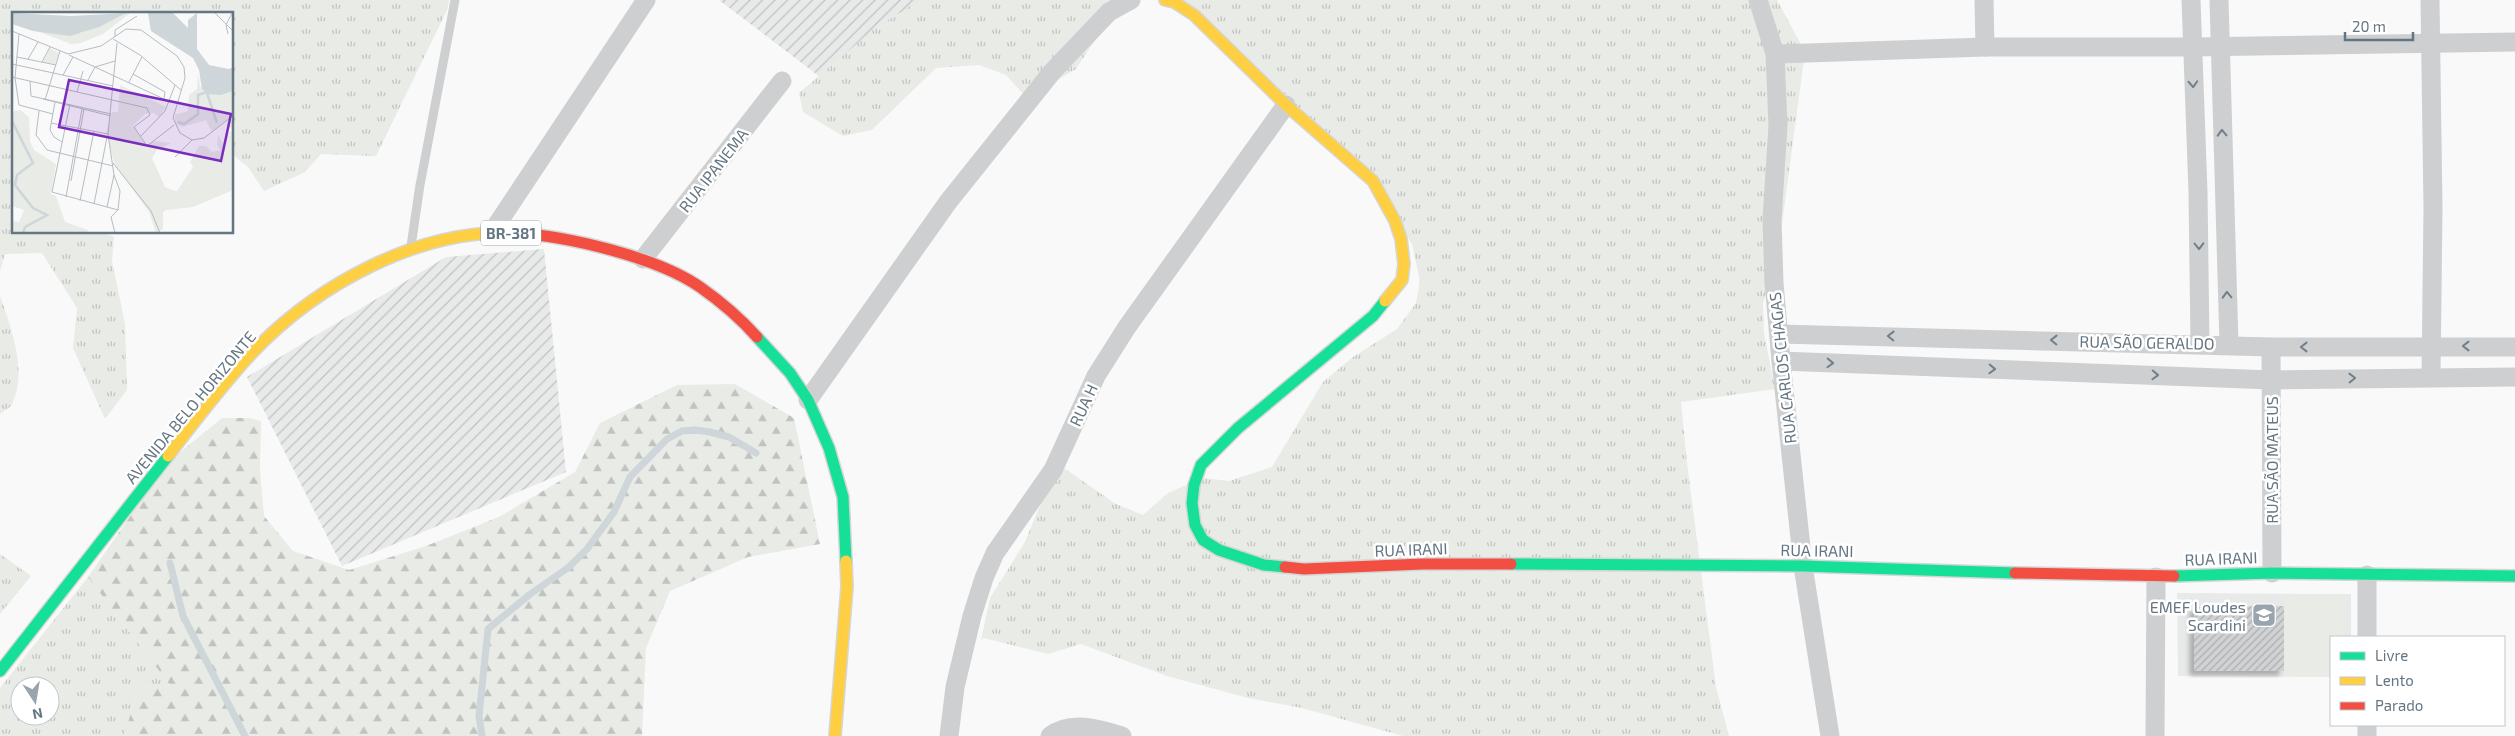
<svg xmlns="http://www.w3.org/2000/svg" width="2515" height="736" font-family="'Exo 2',sans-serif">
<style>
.built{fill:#e8e9e9}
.industrial{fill:url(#industrial-furrows)}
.grass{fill:url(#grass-tufts);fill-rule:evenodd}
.forest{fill:url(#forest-firs)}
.pitch{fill:#e8ebe6}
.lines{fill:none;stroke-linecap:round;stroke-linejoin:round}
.stream{stroke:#ced6d9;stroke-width:7}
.building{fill:url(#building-hatch);filter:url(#shadow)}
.fast-casing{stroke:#d5d6d7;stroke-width:14}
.slow-casing{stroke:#d5d6d7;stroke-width:14}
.jam-casing{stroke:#d5d6d7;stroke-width:14}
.lane{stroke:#cecfd0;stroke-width:9}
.street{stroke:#cecfd0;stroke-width:19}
.fast{stroke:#16e098;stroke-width:11}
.slow{stroke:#ffcf43;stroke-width:11}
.jam{stroke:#f24e42;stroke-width:11}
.oneway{stroke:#707f8b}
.labels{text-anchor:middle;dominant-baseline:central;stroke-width:5;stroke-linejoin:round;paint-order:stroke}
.shield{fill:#fff;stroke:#939fa8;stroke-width:1}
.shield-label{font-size:15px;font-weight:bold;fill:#657683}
.street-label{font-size:16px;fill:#657683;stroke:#fff}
.poi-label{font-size:16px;fill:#657683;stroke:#fff;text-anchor:end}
.inset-river{fill:none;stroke:#ced6d9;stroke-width:2.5}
.inset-road{fill:none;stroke:#b5bdc3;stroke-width:1}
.view{fill:#7b2cbf;fill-opacity:0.15;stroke:#7b2cbf;stroke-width:2.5}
.inset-edge{fill:none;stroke:#657683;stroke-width:2.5}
</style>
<defs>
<pattern id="industrial-furrows" width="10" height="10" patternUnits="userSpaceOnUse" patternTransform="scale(1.25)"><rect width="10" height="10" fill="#e8e9e9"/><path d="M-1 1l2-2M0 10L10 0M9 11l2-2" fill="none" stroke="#c0c1c2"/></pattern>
<pattern id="grass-tufts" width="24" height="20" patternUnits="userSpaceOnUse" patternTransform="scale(1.25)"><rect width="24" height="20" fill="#e8ebe6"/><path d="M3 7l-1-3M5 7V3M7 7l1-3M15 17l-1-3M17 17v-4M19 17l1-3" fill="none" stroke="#c0c3c0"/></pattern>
<pattern id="forest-firs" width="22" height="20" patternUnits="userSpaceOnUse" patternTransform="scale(1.25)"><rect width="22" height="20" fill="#e8ebe6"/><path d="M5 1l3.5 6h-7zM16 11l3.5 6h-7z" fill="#c0c3c0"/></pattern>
<pattern id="building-hatch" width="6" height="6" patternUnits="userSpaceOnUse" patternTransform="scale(1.25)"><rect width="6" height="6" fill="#d0d2d3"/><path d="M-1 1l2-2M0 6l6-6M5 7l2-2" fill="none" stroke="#acafb1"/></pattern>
<filter id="shadow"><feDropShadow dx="-4.5" dy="4.5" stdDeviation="2.5" flood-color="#0004"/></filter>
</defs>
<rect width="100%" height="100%" fill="#f9f9f9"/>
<polygon class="built" points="2177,593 2351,594 2351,637 2331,637 2331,677 2178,676"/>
<g class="industrial">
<polygon points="719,0 938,0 845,96"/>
<polygon points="544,249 566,472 342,566 247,377 446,257"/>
</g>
<g class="grass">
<polygon points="0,0 449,0 448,8 376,156 321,154 305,172 264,191 248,167 233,155 232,14 14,14 14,232 101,232 114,237 112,261 125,324 127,390 105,419 73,348 77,308 42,253 5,254 0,271"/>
<polygon points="920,0 1139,0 1107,22 1076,69 1027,98 1006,75 979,65 936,68 872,130 843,136 803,112 799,93 874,29"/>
<polygon points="1177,0 1777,0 1805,52 1778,254 1763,303 1764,333 1775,389 1681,402 1687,463 1716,687 1729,736 1403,736 1302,708 1248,698 1167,676 1081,644 1048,654 984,638 981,640 990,598 1025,542 1041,503 1061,466 1116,504 1143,515 1168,493 1203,478 1229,481 1272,467 1323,382 1353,357 1397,329 1416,303 1420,281 1412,244 1369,179"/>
<path d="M0,296C11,328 28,371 12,404C10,408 4,411 0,414Z"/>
<polygon points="0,554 31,576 0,614"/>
<path d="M88,577L170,685L138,689L124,736H0V688ZM20,686H50V716H20Z"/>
</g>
<polygon class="forest" points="735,384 794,418 820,544 748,557 670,591 646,648 642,736 124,736 138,689 170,685 88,577 168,462 222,418 249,418 261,421 260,470 264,516 293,551 349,570 426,546 499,517 575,472 600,423 677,385"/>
<polygon class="pitch" points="2284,596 2346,596 2345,637 2331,637 2331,676 2284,676"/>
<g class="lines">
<g class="stream">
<polyline points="170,563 183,616 245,736"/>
<polyline points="482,736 479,716 488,629 529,595 569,567 587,549 614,512 630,477 667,439 682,431 695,430 710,432 729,437 756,453"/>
</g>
</g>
<polygon class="building" points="2284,606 2284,671 2194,671 2194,607"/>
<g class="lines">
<g class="fast-casing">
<g id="fast">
<polyline points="757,337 790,373 808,400 829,448 843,497 846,561"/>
<polyline points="1511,564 1803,566 2015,573"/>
<polyline points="1285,567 1264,565 1219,550 1203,540 1195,525 1192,503 1194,485 1201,465 1238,428 1373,316 1385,301"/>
<polyline points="2174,576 2272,573 2515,576"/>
<polyline points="0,671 168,456"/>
</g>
</g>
<g class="slow-casing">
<g id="slow">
<polyline points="1165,0 1174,2 1194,15 1286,105 1373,181 1395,221 1401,239 1404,264 1402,280 1385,301"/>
<path d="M168,456C195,421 222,385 252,353C316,285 420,228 515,233"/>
<polyline points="835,736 847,587 846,561"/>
</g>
</g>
<g class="jam-casing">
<g id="jam">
<path d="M515,233C567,236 657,257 700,287C720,301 741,319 757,337"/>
<polyline points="1285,567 1304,569 1422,564 1511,564"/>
<polyline points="2015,573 2174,576"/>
</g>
</g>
<polyline class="lane" points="411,246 420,185 455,0"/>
<g class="street">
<polyline points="1758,0 1775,54 1778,125 1772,220 1774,283 1781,361 1803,566 1830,736"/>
<polyline points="1984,0 1985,47"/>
<polyline points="2191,0 2198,192 2200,344"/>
<polyline points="2219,0 2229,344"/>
<polyline points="2430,0 2433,208 2431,377"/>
<polyline points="1775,54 1985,47 2192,47 2515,42"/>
<polyline points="492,232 646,0"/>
<polyline points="643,259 782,81"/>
<polyline points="1780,334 2271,347 2515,347"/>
<polyline points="2271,347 2272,573"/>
<polyline points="1781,361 2271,380 2515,377"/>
<polyline points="808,400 948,202 1052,72 1109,12 1131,0"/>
<polyline points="2367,637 2367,575"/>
<polyline points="949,736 955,687 972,616 984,578 995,553 1053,470 1096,376 1127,327 1286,105"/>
<path d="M1050,736C1071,720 1099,729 1122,736"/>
<polyline points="2155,736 2156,577"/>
<polyline points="2367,736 2367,725"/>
</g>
<use href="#fast" class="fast"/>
<use href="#slow" class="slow"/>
<use href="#jam" class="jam"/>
</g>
<defs><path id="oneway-chevron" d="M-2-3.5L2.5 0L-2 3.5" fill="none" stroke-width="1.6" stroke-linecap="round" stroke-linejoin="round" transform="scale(1.25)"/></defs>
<g class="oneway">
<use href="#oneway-chevron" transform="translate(2193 84) rotate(87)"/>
<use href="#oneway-chevron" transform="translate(2222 133) rotate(-92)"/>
<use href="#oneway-chevron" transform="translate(2199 246) rotate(89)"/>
<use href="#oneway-chevron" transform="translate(2227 295) rotate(-92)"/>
<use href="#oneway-chevron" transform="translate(1891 336) rotate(-179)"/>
<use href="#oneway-chevron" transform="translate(2054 340) rotate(-179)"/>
<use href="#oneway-chevron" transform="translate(2466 346) rotate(-180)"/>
<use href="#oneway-chevron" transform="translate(2304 347) rotate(180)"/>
<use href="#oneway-chevron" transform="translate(1830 363) rotate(2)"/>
<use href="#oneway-chevron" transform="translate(1992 369) rotate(2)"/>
<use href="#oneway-chevron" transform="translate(2155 375) rotate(2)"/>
<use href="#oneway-chevron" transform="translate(2352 378) rotate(-1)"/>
</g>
<defs>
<g id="school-square" transform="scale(1.25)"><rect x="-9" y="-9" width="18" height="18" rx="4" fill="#99a4ac" stroke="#fff"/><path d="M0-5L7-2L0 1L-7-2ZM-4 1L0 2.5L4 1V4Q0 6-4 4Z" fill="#fff"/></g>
</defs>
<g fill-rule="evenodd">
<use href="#school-square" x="2264" y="615"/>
</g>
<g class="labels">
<rect class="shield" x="481" y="220.5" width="60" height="25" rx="4"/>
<g class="shield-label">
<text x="511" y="233">BR-381</text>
</g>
<g class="street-label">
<text transform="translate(713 170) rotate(-52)">RUA IPANEMA</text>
<text transform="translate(2147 342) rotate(1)">RUA SÃO GERALDO</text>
<text transform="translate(1782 368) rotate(-96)">RUA CARLOS CHAGAS</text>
<text transform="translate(1083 405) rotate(-65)">RUA H</text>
<text transform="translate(190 407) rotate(-50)">AVENIDA BELO HORIZONTE</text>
<text transform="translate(2271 460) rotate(-90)">RUA SÃO MATEUS</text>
<text transform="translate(1411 549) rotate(-2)">RUA IRANI</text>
<text transform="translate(1817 550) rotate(1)">RUA IRANI</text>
<text transform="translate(2221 558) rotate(-2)">RUA IRANI</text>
</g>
<g class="poi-label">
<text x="2246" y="606">EMEF Loudes<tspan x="2246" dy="18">Scardini</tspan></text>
</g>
</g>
<g transform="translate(12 12)">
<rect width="221" height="221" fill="#f9f9f9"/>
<path d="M108,73L154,95L147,105L142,101L133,102L121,114L133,133L144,129L159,131L145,138L140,146L153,175L160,178L165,179L181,155L178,150L187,134H194L200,140L209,138L205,133L206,123L212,133L213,123L221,118L215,112L221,107V178L181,195L154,198L151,200V217L144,221L137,200L103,153L94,121L100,100H106ZM221,79V103L211,111L196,82ZM8,98L17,105L18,130L22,138L44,152L39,182L44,184L53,210L76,218L75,221H0V209L7,210L12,198L0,194V107L2,99Z" fill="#e8ebe6"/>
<path d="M114,1H118L91,22L69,31L59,32L25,19L69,21ZM186,60L188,74L211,100L207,103L211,111L200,120L194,108L170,115L163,112V103L176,99L177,83L185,77Z" fill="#e8ebe6"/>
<path d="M38,36L47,41L43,52L31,50Z" fill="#e8ebe6"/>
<path d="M0,1L59,4L114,1L87,15L58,24L21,19L0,12ZM136,1H161L176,16V8L185,1V37L197,53L217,57L221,55V79L209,83L196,82L190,77L187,58L181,46L139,19Z" fill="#ced6d9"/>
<path class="inset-river" d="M195,81L205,111M0,109L21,151L5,163L3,173L21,196L35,203L13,215L11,221M166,110L172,112L186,102V83L195,80"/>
<path class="inset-road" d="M203,1L220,18M0,19L56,42L89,34L114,17L129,18L165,44L172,55L173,66L161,106L168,121L180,128L192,126L222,103M7,22L3,66L7,93L41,102M216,22L214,13L220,1M103,25V18L125,4M101,27L128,43L169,78M105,31L96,122L102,163L108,179L106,198M57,43L152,87L153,80L121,62M5,45L44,53M16,47L26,30M30,50L38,35M0,52L101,74M51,63L61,45M0,65L135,96L138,103L122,115L135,134L162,113M76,68L83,55L103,49M18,69L19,84L99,102M117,70L130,45M65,80L71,59M31,87L99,104M33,88L48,39M43,90L38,118L42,125L50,130M58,92L40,180L106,198M27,99L24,123L35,138L101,154M39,111L96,122M128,125L153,99L163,73M163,145L180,128M101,151L139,199L148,221M59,169L72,97M54,185L70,97M68,189L82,119M82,192L95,125M95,195L102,163M103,221L99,205L106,198"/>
<path class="view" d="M57,68L219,102L209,149L47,115Z"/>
<rect width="221" height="221" class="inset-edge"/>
</g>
<rect x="2330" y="636" width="175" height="90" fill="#ffffff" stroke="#c1c8cd"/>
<rect x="2340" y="652" width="25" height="8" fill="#16e098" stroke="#c1c8cd"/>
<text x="2375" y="661" font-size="15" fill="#657683">Livre</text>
<rect x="2340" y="677" width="25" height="8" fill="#ffcf43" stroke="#c1c8cd"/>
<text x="2375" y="686" font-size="15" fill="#657683">Lento</text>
<rect x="2340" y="702" width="25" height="8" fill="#f24e42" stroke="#c1c8cd"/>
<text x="2375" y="711" font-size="15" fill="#657683">Parado</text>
<g transform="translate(35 701) rotate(168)"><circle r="24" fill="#ffffff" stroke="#c1c8cd"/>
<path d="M0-4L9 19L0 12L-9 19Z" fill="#99a4ac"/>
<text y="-8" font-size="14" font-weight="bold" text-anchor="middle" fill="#657683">N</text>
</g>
<path d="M2345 32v8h68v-8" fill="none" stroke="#657683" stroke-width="2.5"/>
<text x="2352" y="32" font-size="15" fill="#657683" stroke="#ffffff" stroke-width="4" paint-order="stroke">20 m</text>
</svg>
